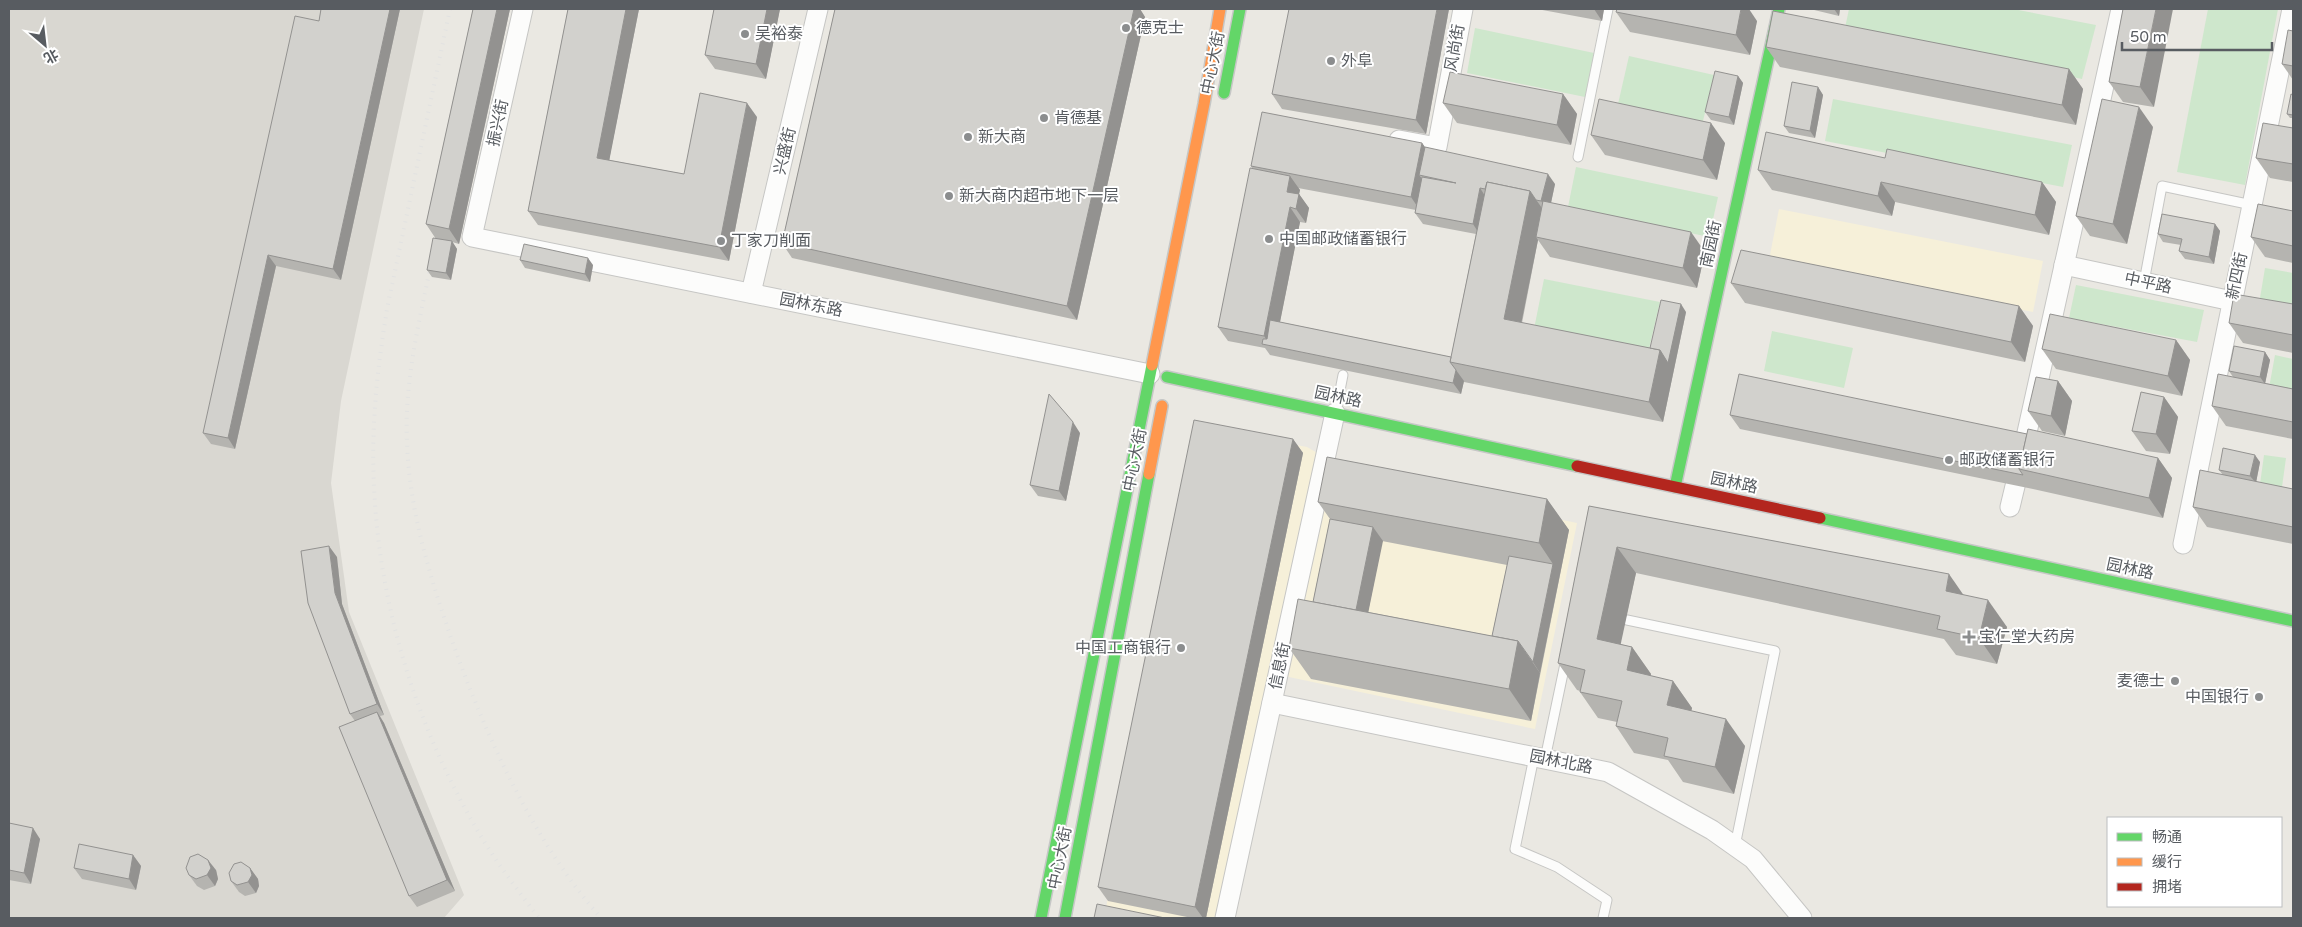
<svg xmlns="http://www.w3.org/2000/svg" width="2302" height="927" font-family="'Varela Round','Noto Sans SC',sans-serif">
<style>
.commercial{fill:#f6f0d9}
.industrial{fill:#d9d7d1}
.green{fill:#cee7cc}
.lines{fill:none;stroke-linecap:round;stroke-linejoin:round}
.lane-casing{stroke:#c6c6c4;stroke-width:11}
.street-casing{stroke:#c6c6c4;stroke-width:21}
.fast-casing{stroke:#c6c7c6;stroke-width:14}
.slow-casing{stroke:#c6c7c6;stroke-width:14}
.jam-casing{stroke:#c6c7c6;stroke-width:14}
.lane{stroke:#fcfcfb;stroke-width:9}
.street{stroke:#fcfcfb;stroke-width:19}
.fast{stroke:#63d668;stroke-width:11}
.slow{stroke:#ff974d;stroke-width:11}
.jam{stroke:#b3261e;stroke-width:11}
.rail{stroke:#e2e2e1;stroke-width:4;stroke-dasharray:1 6;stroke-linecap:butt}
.wall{fill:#b5b4b0;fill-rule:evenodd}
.shaded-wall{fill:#939290}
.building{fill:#d2d1cd;stroke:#939290}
.poi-dot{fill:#8b8d8e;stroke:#fff;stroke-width:2}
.labels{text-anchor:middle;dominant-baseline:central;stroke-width:4;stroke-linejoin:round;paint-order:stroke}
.poi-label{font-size:16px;fill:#585c61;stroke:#fff;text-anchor:start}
.street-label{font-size:16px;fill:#585c61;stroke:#fff}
</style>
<rect width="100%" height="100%" fill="#eae8e2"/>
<g class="commercial">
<polygon points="1779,209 2043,261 2033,312 1769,260"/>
<polygon points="1200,427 1307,447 1359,477 1577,523 1535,729 1270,673 1215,918 1104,918"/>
</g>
<polygon class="industrial" points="9,9 424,9 341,401 331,483 349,612 464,895 444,918 9,918"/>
<g class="green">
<polygon points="1849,9 2013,9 2096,25 2082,79 1845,28"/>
<polygon points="2208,9 2278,9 2245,185 2177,172"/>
<polygon points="1475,28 1594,53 1585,97 1467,73"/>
<polygon points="1629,56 1714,75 1703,121 1618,104"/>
<polygon points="1833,99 2072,145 2063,187 1825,141"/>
<polygon points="1576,167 1718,197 1709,237 1568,207"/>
<polygon points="2265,268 2293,273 2293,310 2259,304"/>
<polygon points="1544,279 1660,302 1648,353 1534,329"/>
<polygon points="2076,285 2204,310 2197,342 2069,318"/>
<polygon points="1772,331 1853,348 1844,388 1764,371"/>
<polygon points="2275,355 2293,359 2293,393 2269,388"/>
<polygon points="2264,455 2286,458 2282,487 2260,484"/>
</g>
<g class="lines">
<g class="lane-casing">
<g id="lane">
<polyline points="1578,157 1608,9"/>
<polyline points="2144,282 2162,186 2252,205"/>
<polyline points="1336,411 1343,375"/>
<polyline points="1627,620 1775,651 1735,846"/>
<polyline points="1534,757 1515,849 1557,867 1607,900 1603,918"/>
<polyline points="1545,759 1566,659"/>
</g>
</g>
<g class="street-casing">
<g id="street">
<polyline points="523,9 472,237 1150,374"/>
<polyline points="1399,140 1437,147 1463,9"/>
<polyline points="2064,265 2232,301"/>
<polyline points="751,293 818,9"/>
<polyline points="2024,446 2121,9"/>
<polyline points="2010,507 2016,482"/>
<polyline points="2183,544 2292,9"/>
<polyline points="1272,703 1608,772 1712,830 1753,859 1802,918"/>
<polyline points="1225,918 1335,413"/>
</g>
</g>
<g class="fast-casing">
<g id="fast">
<polyline points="1224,93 1240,9"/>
<polyline points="1167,377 1577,466"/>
<polyline points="1675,487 1779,9"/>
<polyline points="1820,518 2293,621"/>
<polyline points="1041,918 1152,365"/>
<polyline points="1065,918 1149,474"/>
</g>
</g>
<g class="slow-casing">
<g id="slow">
<polyline points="1152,365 1204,104 1220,9"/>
<polyline points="1149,474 1162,406"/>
</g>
</g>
<g class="jam-casing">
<polyline id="jam" points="1577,466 1820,518"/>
</g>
<use href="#lane" class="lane"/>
<use href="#street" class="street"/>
<use href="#fast" class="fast"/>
<use href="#slow" class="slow"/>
<use href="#jam" class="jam"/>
<g class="rail">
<path d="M450,9L387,309C382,341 377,374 375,407C364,556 405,711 482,838C499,866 519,892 539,918"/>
<path d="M432,259C420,319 404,381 407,442C409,505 427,567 447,626C481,726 531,839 601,918"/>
</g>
</g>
<g class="wall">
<polygon points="321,9 400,9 341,280 276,266 235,449 211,444 203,433 319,21"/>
<polygon points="473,9 510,9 459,244 452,242 457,249 451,280 432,277 427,270 436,239 426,224"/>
<polygon points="568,9 639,9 609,160 684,174 757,117 729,261 538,225 528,211"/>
<polygon points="714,9 780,9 766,79 715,69 705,55"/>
<polygon points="835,9 1140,9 1145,17 1077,320 792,258 782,243"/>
<polygon points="1449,9 1426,134 1282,109 1272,94"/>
<polygon points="1537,9 1604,9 1602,21"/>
<polygon points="1810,9 1840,9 1839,16"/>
<polygon points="2123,9 2154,107 2123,102 2109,82"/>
<polygon points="1616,12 1757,21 1750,55 1630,32"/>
<polygon points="2293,31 2293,80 2282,64"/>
<polygon points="1766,47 2069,69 2083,89 2076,125 1780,67"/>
<polygon points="1738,76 1743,83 1734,125 1711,120 1705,112"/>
<polygon points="1818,87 1823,95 1815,138 1789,133 1784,126"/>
<polygon points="1563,94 1577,114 1571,145 1457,123 1443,103"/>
<polygon points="2293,95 2293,118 2290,118 2287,114"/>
<polygon points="2153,127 2127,244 2090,236 2076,216"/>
<polygon points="2293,128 2293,182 2270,178 2256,158"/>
<polygon points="1591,135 1725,143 1717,180 1605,155"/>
<path d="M1422,143L1425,147L1555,184L1551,203L1705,252L1697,288L1550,257L1538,240L1522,323L1650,348L1686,312L1663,422L1464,382V381L1461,394L1270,355L1265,348L1228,341L1218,327L1252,168L1251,166ZM1298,188L1416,210L1415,213L1423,224L1476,234L1451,357L1280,322L1300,222L1306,223L1309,208L1299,194L1300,190Z"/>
<polygon points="1885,158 2042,182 2056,202 2049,235 1895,202 1892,216 1772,190 1758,170"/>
<polygon points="2293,211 2293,263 2265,257 2251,237"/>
<polygon points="2215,224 2220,231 2214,264 2185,259 2179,251 2181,245 2163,242 2158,234"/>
<polygon points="520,260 593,265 590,282 525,268"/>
<polygon points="1731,283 2019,306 2033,326 2025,362 1745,303"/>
<polygon points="2293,304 2293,353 2243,343 2229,323"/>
<polygon points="2176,340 2190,360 2182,396 2056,369 2042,349"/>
<polygon points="2265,352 2270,360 2265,383 2293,389 2293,439 2226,426 2212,406 2233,377 2229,371"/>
<polygon points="2058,381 2072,401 2065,436 2042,431 2028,411"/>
<polygon points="2164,397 2178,417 2170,454 2146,451 2132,431"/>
<polygon points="1730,415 2027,434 2158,458 2172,478 2163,518 2033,489 1740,429"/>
<polygon points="1080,433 1066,501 1038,496 1030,485"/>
<polygon points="1293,439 1303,453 1206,918 1192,918 1108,901 1098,887"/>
<polygon points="2260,462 2256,482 2293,489 2293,544 2207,527 2193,507 2223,475 2219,470"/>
<path d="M1547,499L1569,530L1531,721L1311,679L1289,648L1313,602L1330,519L1318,502ZM1382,541L1507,565L1492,636L1368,612Z"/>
<polygon points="1589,506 1963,595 2007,627 1997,664 1956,655 1944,639 1636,573 1620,644 1632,647 1651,674 1650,676 1673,681 1692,708 1691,711 1745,746 1734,794 1683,782 1668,760 1634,753 1616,726 1617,722 1598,718 1580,692 1580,691 1577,690 1558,663"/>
<polygon points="337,557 342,604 384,715 380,716 384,723 455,891 417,907 409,896 355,721 350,714"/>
<polygon points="9,823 40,839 31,884 9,880"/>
<polygon points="133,855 141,866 136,890 82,879 74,868"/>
<polygon points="250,868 258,879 259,886 256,893 245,896 239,892 231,881"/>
<polygon points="216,870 218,879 215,886 204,890 197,886 189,875"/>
</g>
<g class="shaded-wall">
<polygon points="390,9 400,9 341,280 333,269"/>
<polygon points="497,9 510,9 459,244 449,229"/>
<polygon points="626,9 639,9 607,172 597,158"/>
<polygon points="767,9 780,9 766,79 756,64"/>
<polygon points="1134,9 1140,9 1145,17 1077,320 1067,306"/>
<polygon points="1437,9 1449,9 1426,134 1416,120"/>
<polygon points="1594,9 1604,9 1602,21"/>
<polygon points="1741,9 1749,9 1757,21 1750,55 1736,35"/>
<polygon points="1834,9 1840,9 1839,16"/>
<polygon points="2156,9 2173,9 2154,107 2140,87"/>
<polygon points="2069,69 2083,89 2076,125 2062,105"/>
<polygon points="1738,76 1743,83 1734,125 1729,117"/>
<polygon points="1818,87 1823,95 1815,138 1810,131"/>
<polygon points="1563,94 1577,114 1571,145 1557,125"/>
<polygon points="747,103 757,117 729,261 719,247"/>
<polygon points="2139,107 2153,127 2127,244 2113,224"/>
<polygon points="1711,123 1725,143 1717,180 1703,160"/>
<polygon points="1422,143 1432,157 1419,175 1427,185 1421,212 1411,197"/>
<polygon points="1548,174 1555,184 1549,212 1541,201"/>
<polygon points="1290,176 1300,190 1299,194 1309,208 1306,223 1296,209 1287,192"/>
<polygon points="1881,182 1895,202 1892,216 1878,196"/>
<polygon points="2042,182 2056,202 2049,235 2035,215"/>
<polygon points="1480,188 1487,199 1480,235 1473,224"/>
<polygon points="1530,191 1544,211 1536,237 1538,240 1518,339 1504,319"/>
<polygon points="1290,207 1300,222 1275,347 1271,346 1264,336"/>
<polygon points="2215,224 2220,231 2214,264 2209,257"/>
<polygon points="1691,232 1705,252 1697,288 1683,268"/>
<polygon points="452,241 457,249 451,280 446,273"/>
<polygon points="268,255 276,266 235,449 228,438"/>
<polygon points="588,258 593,265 590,282 585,274"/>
<polygon points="1681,304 1686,312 1663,422 1649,402 1660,350"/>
<polygon points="2019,306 2033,326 2025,362 2011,342"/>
<polygon points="2176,340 2190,360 2182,396 2168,376"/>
<polygon points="2265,352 2270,360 2265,384 2260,377"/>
<polygon points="1456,370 1464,381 1461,394 1453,383"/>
<polygon points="2058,381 2072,401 2065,436 2051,416"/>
<polygon points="2164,397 2178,417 2170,454 2156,434"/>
<polygon points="1073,422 1080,433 1066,501 1059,491"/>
<polygon points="1293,439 1303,453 1206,918 1203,918 1195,907"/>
<polygon points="2255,455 2260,462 2256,483 2250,476"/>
<polygon points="2158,458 2172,478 2163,518 2149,498"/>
<polygon points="1547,499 1569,530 1540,673 1533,662 1553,564 1539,543"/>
<polygon points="1373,527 1383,541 1363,638 1353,624"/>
<polygon points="329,546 337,557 342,604 384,715 377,704 335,593"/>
<polygon points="1617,547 1636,573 1616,666 1597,639"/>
<polygon points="1949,574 1967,600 1946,591"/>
<polygon points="1988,600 2007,627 1997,664 1979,638"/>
<polygon points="1518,641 1540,673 1531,721 1509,689"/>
<polygon points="1632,647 1651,674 1645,697 1627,670"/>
<polygon points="1673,681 1692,708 1686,732 1667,705"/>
<polygon points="377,712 384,723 455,891 447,880"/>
<polygon points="1726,719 1745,746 1734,794 1715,767"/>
<polygon points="33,828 40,839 31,884 24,873"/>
<polygon points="133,855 141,866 136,890 129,879"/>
<polygon points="208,860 216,870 218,879 215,886 207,875"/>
<polygon points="250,868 258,879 259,886 256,893 248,882"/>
</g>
<g class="building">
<polygon points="321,9 390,9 333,269 268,255 228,438 203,433 295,16 319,21"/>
<polygon points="473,9 497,9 449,229 426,224"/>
<polygon points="568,9 626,9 597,158 684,174 700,93 747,103 719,247 528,211"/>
<polygon points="714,9 767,9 756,64 705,55"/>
<polygon points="835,9 1134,9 1067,306 782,243"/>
<polygon points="1289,9 1437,9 1416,120 1272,94"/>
<polygon points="1617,9 1741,9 1736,35 1616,12"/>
<polygon points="2123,9 2156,9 2140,87 2109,82"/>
<polygon points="1773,11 2069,69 2062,105 1766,47"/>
<polygon points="2288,30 2293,31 2293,66 2282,64"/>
<polygon points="1715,71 1738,76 1729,117 1705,112"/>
<polygon points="1450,72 1563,94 1557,125 1443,103"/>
<polygon points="1792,82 1818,87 1810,131 1784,126"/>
<polygon points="2291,94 2293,95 2293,115 2287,114"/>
<polygon points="1599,99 1711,123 1703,160 1591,135"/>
<polygon points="2102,99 2139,107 2113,224 2076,216"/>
<polygon points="1262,112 1422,143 1411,197 1251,166"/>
<polygon points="2263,123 2293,128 2293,164 2256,158"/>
<polygon points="1766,132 1885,158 1887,149 2042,182 2035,215 1881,182 1878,196 1758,170"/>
<polygon points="1425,147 1548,174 1541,201 1536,200 1530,191 1487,182 1485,189 1480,188 1473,224 1415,213 1422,177 1456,183 1419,175"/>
<polygon points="1250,168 1290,176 1287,192 1299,194 1296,209 1290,207 1264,336 1218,327"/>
<polygon points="1487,182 1530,191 1504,319 1660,350 1649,402 1450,362"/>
<polygon points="1543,201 1691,232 1683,268 1536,237"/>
<polygon points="2258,204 2293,211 2293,246 2251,237"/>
<polygon points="2162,214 2215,224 2209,257 2179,251 2182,239 2158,234"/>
<polygon points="433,238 452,241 446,273 427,270"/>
<polygon points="524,244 588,258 585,274 520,260"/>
<polygon points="1741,250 2019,306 2011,342 1731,283"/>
<polygon points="2234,294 2293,304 2293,335 2229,323"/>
<polygon points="1661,300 1681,304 1668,363 1660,350 1650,348"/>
<polygon points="2050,314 2176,340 2168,376 2042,349"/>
<polygon points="1270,320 1451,357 1450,362 1456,370 1453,383 1262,344 1263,339 1267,339"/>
<polygon points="2234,346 2265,352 2260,377 2229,371"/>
<polygon points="1739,374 2027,434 2019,469 2023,475 1730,415"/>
<polygon points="2218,374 2293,389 2293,422 2212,406"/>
<polygon points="2036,377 2058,381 2051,416 2028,411"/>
<polygon points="2141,392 2164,397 2156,434 2132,431"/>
<polygon points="1049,394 1073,422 1059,491 1030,485"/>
<polygon points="1194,420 1293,439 1195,907 1098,887"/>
<polygon points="2028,429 2158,458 2149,498 2019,469"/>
<polygon points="2223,448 2255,455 2250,476 2219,470"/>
<polygon points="1327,457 1547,499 1539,543 1318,502"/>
<polygon points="2200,470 2293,489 2293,527 2193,507"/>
<polygon points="1589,506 1949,574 1946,591 1988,600 1979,638 1937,629 1940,616 1617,547 1597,639 1632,647 1627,670 1673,681 1667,705 1726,719 1715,767 1664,756 1668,738 1616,726 1622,701 1580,692 1585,670 1558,663"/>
<polygon points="1330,519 1373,527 1356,610 1313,602"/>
<polygon points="329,546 335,593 377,704 350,714 308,603 301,551"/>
<polygon points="1509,556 1553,564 1533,662 1518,641 1492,636"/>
<polygon points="1298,599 1518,641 1509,689 1289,648"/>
<polygon points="377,712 447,880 409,896 339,727"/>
<polygon points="9,823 33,828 24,873 9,870"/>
<polygon points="79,844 133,855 129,879 74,868"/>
<polygon points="198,854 208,860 211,868 207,875 196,879 189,875 186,868 190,857"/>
<polygon points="241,862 250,868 252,875 248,882 237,885 231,881 229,873 234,864"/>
<polygon points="1097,904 1165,918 1094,918"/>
</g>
<g class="poi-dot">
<circle cx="1126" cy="28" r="5"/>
<circle cx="745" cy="34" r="5"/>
<circle cx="1331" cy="61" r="5"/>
<circle cx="1044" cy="118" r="5"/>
<circle cx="968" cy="137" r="5"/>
<circle cx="949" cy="196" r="5"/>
<circle cx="1269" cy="239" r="5"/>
<circle cx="721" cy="241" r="5"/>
<circle cx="1949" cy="460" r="5"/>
<path d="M1966.5 629.5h5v5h5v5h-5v5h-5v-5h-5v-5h5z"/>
<circle cx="1181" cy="648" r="5"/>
<circle cx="2175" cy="681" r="5"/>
<circle cx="2259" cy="697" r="5"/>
</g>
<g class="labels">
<g class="poi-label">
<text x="1136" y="28">德克士</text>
<text x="755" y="34">吴裕泰</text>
<text x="1341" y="61">外阜</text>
<text x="1054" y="118">肯德基</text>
<text x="978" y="137">新大商</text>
<text x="959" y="196">新大商内超市地下一层</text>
<text x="1279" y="239">中国邮政储蓄银行</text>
<text x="731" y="241">丁家刀削面</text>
<text x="1959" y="460">邮政储蓄银行</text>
<text x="1979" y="637">宝仁堂大药房</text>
<text x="1171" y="648" text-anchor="end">中国工商银行</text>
<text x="2165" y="681" text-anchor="end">麦德士</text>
<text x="2249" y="697" text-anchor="end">中国银行</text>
</g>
<g class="street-label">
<text transform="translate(1455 48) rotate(-80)">风尚街</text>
<text transform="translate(1213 63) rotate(-79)">中心大街</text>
<text transform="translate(498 123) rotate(-78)">振兴街</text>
<text transform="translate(785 151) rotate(-77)">兴盛街</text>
<text transform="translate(1711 244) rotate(-78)">南园街</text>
<text transform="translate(2237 276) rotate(-78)">新四街</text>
<text transform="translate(2148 283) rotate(12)">中平路</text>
<text transform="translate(811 305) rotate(11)">园林东路</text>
<text transform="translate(1338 397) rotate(12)">园林路</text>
<text transform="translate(1135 460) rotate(-79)">中心大街</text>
<text transform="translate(1734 483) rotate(12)">园林路</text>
<text transform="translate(2130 569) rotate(12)">园林路</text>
<text transform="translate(1280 666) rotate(-78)">信息街</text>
<text transform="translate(1561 762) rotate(11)">园林北路</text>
<text transform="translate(1060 858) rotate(-79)">中心大街</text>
</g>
</g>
<rect width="2302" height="927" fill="none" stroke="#585c61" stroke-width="20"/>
<rect x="2107" y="817" width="175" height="90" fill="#ffffff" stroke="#bcbec0"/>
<rect x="2117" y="833" width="25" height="8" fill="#63d668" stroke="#bcbec0"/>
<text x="2152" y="842" font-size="15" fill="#585c61">畅通</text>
<rect x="2117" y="858" width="25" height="8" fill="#ff974d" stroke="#bcbec0"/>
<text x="2152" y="867" font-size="15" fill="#585c61">缓行</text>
<rect x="2117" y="883" width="25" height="8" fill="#b3261e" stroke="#bcbec0"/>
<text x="2152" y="892" font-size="15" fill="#585c61">拥堵</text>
<g transform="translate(45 45) rotate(152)" stroke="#ffffff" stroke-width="4" paint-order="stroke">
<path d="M0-4L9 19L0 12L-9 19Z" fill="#585c61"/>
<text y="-8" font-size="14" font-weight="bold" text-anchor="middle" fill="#585c61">北</text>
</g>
<path d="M2122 42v8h150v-8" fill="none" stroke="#585c61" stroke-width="2.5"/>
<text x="2130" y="42" font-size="15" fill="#585c61" stroke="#ffffff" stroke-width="4" paint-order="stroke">50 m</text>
</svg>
